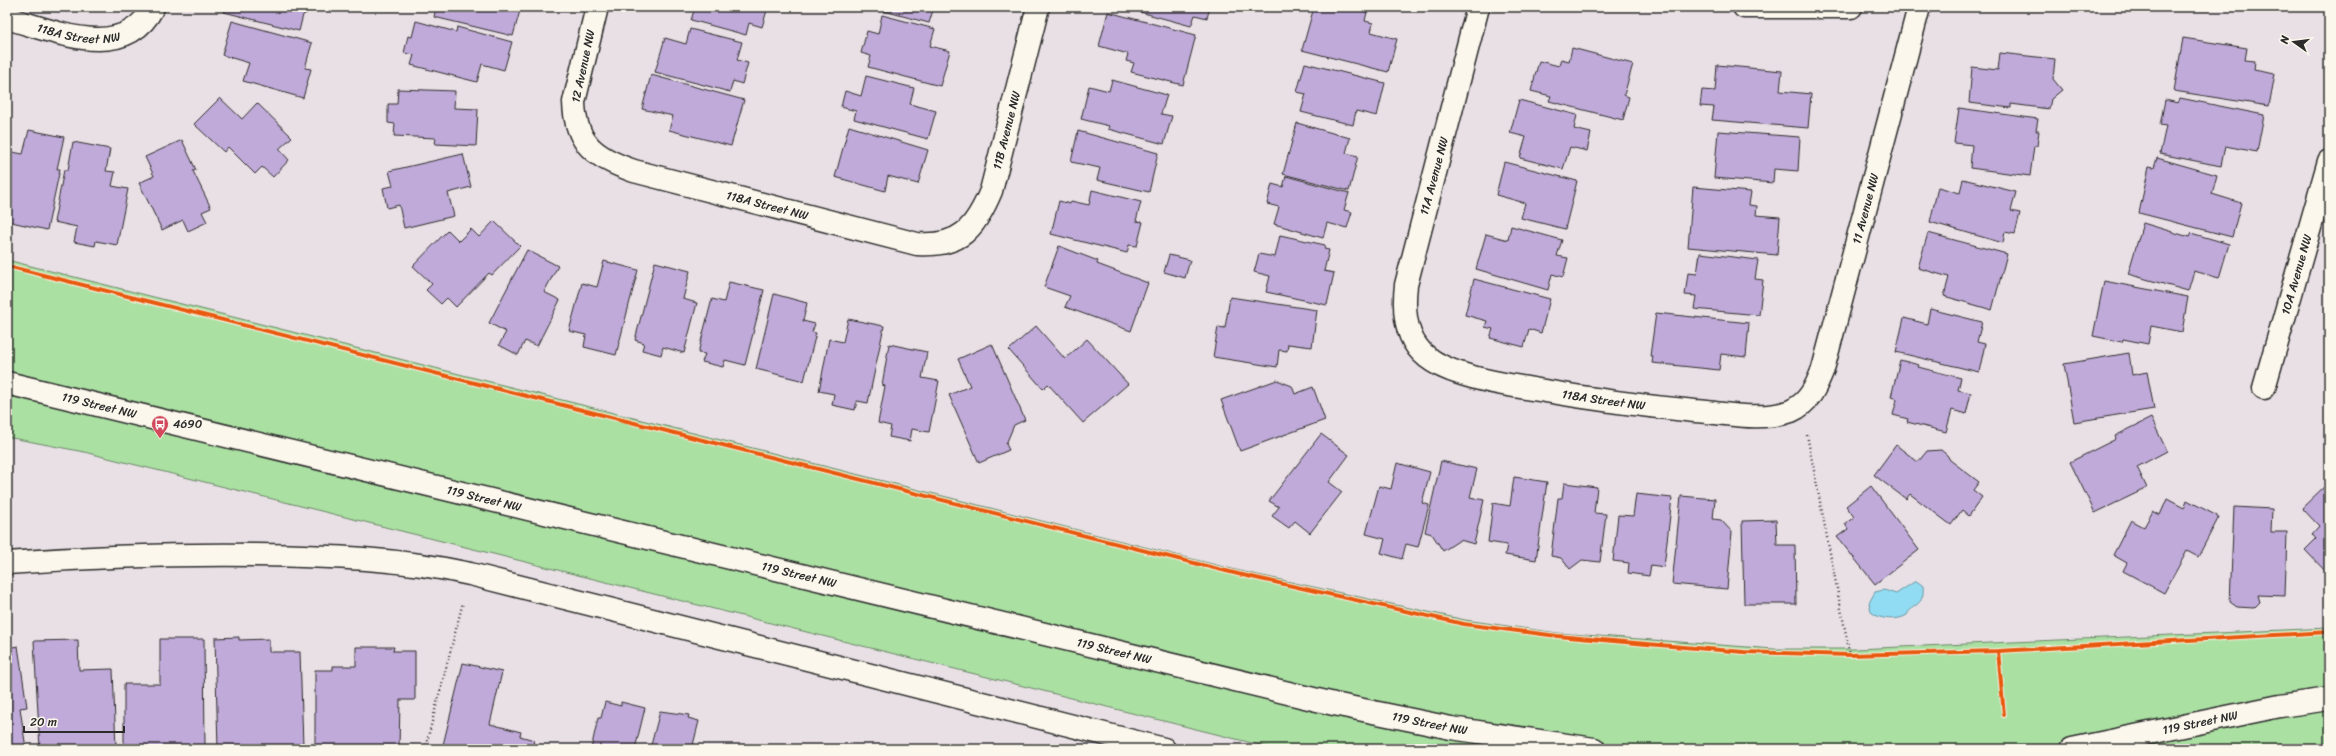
<svg xmlns="http://www.w3.org/2000/svg" width="2336" height="756" font-family="Sriracha,sans-serif">
<style>
.green{fill:#abe0a3;stroke:#6b8667}
.water{fill:#91dcf2;stroke:#6895a2}
.building{fill:#c0aad9;stroke:#2b2b2b}
.lines{fill:none;stroke-linecap:round;stroke-linejoin:round}
.minor-casing{stroke:#2b2b2b;stroke-width:25}
.tertiary-casing{stroke:#2b2b2b;stroke-width:25}
.path{stroke:#2b2b2b;stroke-width:2.5;stroke-dasharray:1 3;stroke-linecap:butt}
.minor{stroke:#fbf7ec;stroke-width:22}
.tertiary{stroke:#fbf7ec;stroke-width:22}
.cycleway-casing{stroke:#fbf7ec;stroke-width:6}
.cycleway{stroke:#e8590c;stroke-width:4}
.labels{text-anchor:middle;dominant-baseline:central;stroke-width:3.5;stroke-linejoin:round;paint-order:stroke}
.street-label{font-size:12px;fill:#2b2b2b;stroke:#fbf7ec}
.poi-label{font-size:12px;fill:#2b2b2b;stroke:#fbf7ec;text-anchor:start}
</style>
<rect width="100%" height="100%" fill="#e9e0e6"/>
<filter id="ink" filterUnits="userSpaceOnUse"><feTurbulence type="fractalNoise" baseFrequency=".025" numOctaves="2"/><feDisplacementMap in="SourceGraphic" scale="8" xChannelSelector="R" yChannelSelector="G"/><feConvolveMatrix kernelMatrix="1 2 1 2 8 2 1 2 1" color-interpolation-filters="sRGB"/></filter>
<g filter="url(#ink)">
<polygon class="green" points="7,260 1240,571 1465,620 1558,633 1774,649 1855,649 2329,628 2329,749 1276,749 84,452 7,437"/>
<path class="water" d="M1914,582H1918L1923,586C1925,607 1912,603 1907,615C1897,621 1880,620 1871,612L1869,603L1875,592L1884,590L1896,594Z"/>
<g class="building">
<polygon points="226,7 318,7 303,15 299,31 224,12"/>
<polygon points="436,7 521,7 513,36 434,17"/>
<polygon points="695,7 768,7 762,27 749,23 746,35 691,20"/>
<polygon points="881,7 934,7 929,23 880,10"/>
<polygon points="1129,7 1210,7 1207,18 1195,15 1191,26 1129,9"/>
<polygon points="1314,7 1346,7 1367,12 1365,21 1373,23 1371,32 1397,39 1388,72 1302,50"/>
<polygon points="1108,12 1196,35 1183,85 1131,72 1134,63 1126,61 1128,54 1099,46"/>
<polygon points="882,15 935,29 930,46 950,51 940,86 868,67 871,56 861,53 867,31 878,34"/>
<polygon points="232,21 312,43 305,68 311,69 303,98 243,81 249,63 222,55"/>
<polygon points="416,21 456,32 457,27 512,42 504,70 482,64 477,82 411,65 414,55 404,53 408,36 412,37"/>
<polygon points="690,29 742,42 737,60 748,63 742,84 733,81 730,92 655,72 665,38 686,44"/>
<polygon points="2183,38 2247,48 2245,60 2255,61 2254,70 2275,74 2269,106 2174,91"/>
<polygon points="1572,48 1633,64 1624,95 1629,97 1623,120 1549,101 1551,96 1531,91 1539,61 1559,66 1561,59 1569,61"/>
<polygon points="2000,53 2055,59 2053,79 2062,90 2051,99 2049,109 2011,104 2011,108 1969,103 1972,67 1998,70"/>
<polygon points="1305,63 1385,83 1377,116 1356,111 1353,125 1301,112 1306,94 1297,92"/>
<polygon points="1717,65 1782,71 1780,91 1811,94 1808,128 1712,120 1714,107 1700,106 1702,90 1715,91"/>
<polygon points="651,75 744,100 731,146 669,130 673,116 642,109"/>
<polygon points="866,76 914,88 910,104 936,111 928,139 854,119 856,111 841,107 845,91 861,96"/>
<polygon points="1112,80 1167,95 1161,114 1172,116 1164,144 1108,129 1109,126 1081,119 1089,86 1109,91"/>
<polygon points="398,89 455,91 454,108 478,109 476,146 435,144 436,138 394,136 395,124 388,123 388,104 397,104"/>
<polygon points="220,98 242,119 257,103 292,137 279,149 289,160 273,177 262,167 255,174 228,147 224,152 194,124"/>
<polygon points="2180,98 2264,115 2257,152 2225,146 2221,166 2160,154 2166,126 2160,125 2165,100 2178,103"/>
<polygon points="1519,100 1577,115 1574,129 1591,133 1587,151 1570,147 1563,169 1520,158 1526,137 1510,133"/>
<polygon points="1959,108 2038,119 2036,131 2039,131 2037,146 2034,146 2030,176 1970,168 1972,145 1954,143"/>
<polygon points="1297,123 1350,138 1346,153 1358,156 1349,191 1283,174"/>
<polygon points="849,126 928,150 918,184 888,176 885,191 835,177"/>
<polygon points="29,130 64,137 57,169 60,169 47,230 7,221 7,151 23,154"/>
<polygon points="1078,131 1158,153 1149,192 1097,180 1100,168 1071,162"/>
<polygon points="1718,131 1800,137 1798,171 1774,169 1773,183 1714,178"/>
<polygon points="182,140 196,170 193,171 211,208 202,212 207,222 188,231 183,220 162,230 139,183 154,176 145,157"/>
<polygon points="73,142 110,149 106,171 115,172 112,186 128,189 117,245 96,241 95,246 74,242 77,227 54,222 64,170 68,170"/>
<polygon points="463,154 471,187 448,193 454,216 404,228 399,205 387,208 383,188 393,186 389,171"/>
<polygon points="2157,158 2217,175 2212,194 2241,203 2232,237 2139,213 2149,167 2154,168"/>
<polygon points="1504,162 1577,181 1565,229 1521,218 1525,203 1496,195"/>
<polygon points="1286,176 1349,193 1344,210 1352,212 1347,228 1327,223 1323,238 1274,224 1279,207 1267,204 1272,184 1283,187"/>
<polygon points="1963,179 2016,192 2011,211 2020,213 2015,234 2005,232 2003,243 1930,222 1938,187 1960,193"/>
<polygon points="1693,187 1751,192 1749,205 1757,206 1756,215 1780,217 1777,255 1688,247"/>
<polygon points="1092,190 1141,202 1136,221 1143,222 1137,246 1129,245 1127,253 1051,234 1059,201 1070,204 1071,201 1089,205"/>
<polygon points="494,221 520,246 492,275 489,273 456,307 447,298 441,304 426,290 432,284 413,266 448,230 459,241 471,229 479,237"/>
<polygon points="2143,223 2189,237 2191,233 2229,244 2219,278 2194,271 2188,291 2128,274"/>
<polygon points="1511,226 1562,240 1557,256 1568,258 1563,277 1552,274 1548,290 1476,269 1486,234 1508,240"/>
<polygon points="1928,233 2007,254 1992,310 1944,296 1949,277 1918,268"/>
<polygon points="1280,235 1325,245 1324,249 1329,250 1324,271 1334,273 1327,305 1266,292 1270,276 1254,272 1259,254 1275,257"/>
<polygon points="1059,246 1098,261 1097,264 1148,283 1131,331 1065,307 1070,296 1044,287"/>
<polygon points="527,250 558,266 544,292 560,300 537,346 525,341 518,355 499,345 506,332 489,323"/>
<polygon points="1700,253 1758,260 1755,279 1763,280 1759,315 1694,309 1696,296 1685,295 1688,273 1697,274"/>
<polygon points="1169,255 1190,260 1185,278 1164,272"/>
<polygon points="604,261 638,270 616,355 584,347 586,335 569,331 582,283 597,287"/>
<polygon points="655,262 690,271 683,299 697,303 684,353 663,347 661,355 642,350 644,343 635,340"/>
<polygon points="1474,279 1550,299 1541,333 1529,329 1524,347 1490,338 1493,329 1485,327 1487,321 1465,315"/>
<polygon points="2104,281 2188,297 2182,332 2151,326 2148,344 2123,339 2122,342 2093,336"/>
<polygon points="729,282 764,290 745,365 725,360 723,367 702,362 705,354 698,353 712,299 724,302"/>
<polygon points="774,294 807,303 803,321 815,324 812,332 816,333 804,381 756,369"/>
<polygon points="1230,297 1317,310 1312,347 1288,344 1287,351 1279,350 1277,367 1213,357 1218,327 1225,328"/>
<polygon points="1930,309 1982,322 1977,342 1985,344 1979,372 1896,352 1904,318 1927,324"/>
<polygon points="1656,313 1749,323 1746,357 1721,354 1719,370 1652,363 1653,356 1650,356"/>
<polygon points="848,319 884,326 868,403 857,401 855,410 832,405 834,394 819,391 829,339 843,342"/>
<polygon points="1036,326 1065,359 1087,339 1128,384 1083,423 1048,384 1043,389 1009,350"/>
<polygon points="889,344 927,352 922,378 939,381 929,432 912,429 910,441 889,437 891,426 878,423 885,386 882,385"/>
<polygon points="992,344 1025,420 1014,425 1006,444 1009,450 979,463 949,395 970,386 958,359"/>
<polygon points="2129,353 2132,375 2147,372 2154,409 2074,422 2064,364"/>
<polygon points="1900,360 1919,365 1918,367 1961,378 1958,390 1971,393 1966,414 1952,410 1946,432 1907,422 1908,419 1893,415 1897,399 1891,397"/>
<polygon points="1277,380 1292,386 1295,394 1313,387 1325,420 1240,451 1221,400"/>
<polygon points="2151,418 2167,451 2137,467 2147,488 2095,513 2070,462 2116,439 2115,436"/>
<polygon points="1321,434 1349,455 1329,482 1342,492 1310,533 1295,521 1289,528 1272,516 1279,507 1269,501"/>
<polygon points="1896,445 1918,462 1927,451 1941,450 1947,455 1950,460 1979,482 1973,490 1982,497 1969,516 1962,510 1951,525 1910,494 1906,499 1874,475"/>
<polygon points="1441,461 1477,469 1470,497 1484,500 1474,544 1460,540 1443,551 1432,534 1425,532"/>
<polygon points="1397,463 1430,472 1422,503 1429,505 1418,547 1406,544 1402,559 1381,553 1385,539 1366,534 1379,486 1391,489"/>
<polygon points="1514,477 1547,482 1536,560 1505,555 1507,545 1488,542 1493,503 1510,506"/>
<polygon points="1564,483 1597,487 1594,513 1606,514 1600,562 1582,560 1570,569 1561,558 1551,556 1558,498 1562,498"/>
<polygon points="2328,483 2329,485 2329,575 2305,550 2316,539 2312,534 2319,526 2302,508"/>
<polygon points="1871,486 1919,550 1875,584 1837,537 1848,529 1845,524 1854,517 1846,506"/>
<polygon points="1636,494 1672,498 1664,567 1651,565 1649,576 1628,573 1629,563 1613,561 1618,515 1633,516"/>
<polygon points="1681,496 1715,499 1713,519 1721,520 1732,532 1727,589 1672,584"/>
<polygon points="2167,499 2184,508 2187,500 2219,517 2198,557 2187,551 2164,593 2123,571 2127,563 2113,555 2131,520 2144,527 2153,511 2160,515"/>
<polygon points="2234,507 2272,509 2271,532 2287,532 2285,596 2258,595 2260,602 2254,608 2237,607 2230,602"/>
<polygon points="1776,520 1777,545 1795,545 1796,604 1744,604 1742,521"/>
<polygon points="239,637 239,640 269,639 269,652 300,652 303,746 301,749 276,749 274,747 218,749 215,638"/>
<polygon points="160,639 204,639 205,749 124,749 124,684 160,684"/>
<polygon points="78,640 79,670 113,669 116,749 40,749 34,641"/>
<polygon points="18,646 27,707 20,708 26,749 7,749 7,648"/>
<polygon points="356,647 394,647 393,651 415,651 415,700 400,700 399,749 315,749 315,670 333,670 333,666 356,666"/>
<polygon points="463,663 502,672 490,724 521,732 520,736 534,740 532,749 442,749"/>
<polygon points="605,702 621,706 621,702 645,708 635,749 591,749 598,718 601,718"/>
<polygon points="660,711 689,715 688,718 699,721 692,749 650,749"/>
</g>
<g class="lines">
<g class="minor-casing">
<g id="minor">
<path id="s1" d="M597,7L574,102C575,144 596,158 634,171L917,244C960,247 975,229 991,191L1038,7"/>
<path id="s2" d="M1478,7L1406,285C1403,311 1405,340 1427,357C1437,365 1449,370 1462,374C1487,382 1513,386 1539,390C1591,399 1642,406 1695,411C1725,413 1762,422 1791,411C1809,403 1816,387 1823,369L1919,7"/>
<path id="s3" d="M7,18C52,30 124,64 153,7"/>
<path id="s4" d="M2264,388L2329,161"/>
<path d="M7,563C90,557 172,554 256,555C328,556 399,558 470,574L1164,749"/>
</g>
</g>
<g class="tertiary-casing">
<g id="tertiary">
<polyline points="1744,7 1851,7"/>
<path id="s5" d="M7,383L1334,704L1451,728L1594,749"/>
<path id="s6" d="M2072,749L2280,706L2329,699"/>
</g>
</g>
<g class="path">
<polyline points="1807,435 1850,655"/>
<polyline points="425,749 463,602"/>
</g>
<use href="#minor" class="minor"/>
<use href="#tertiary" class="tertiary"/>
<g class="cycleway-casing">
<g id="cycleway">
<polyline points="7,266 1238,574 1464,624 1557,636 1647,644 1744,652 1850,655 1998,651 2329,632"/>
<polyline points="1998,651 2004,715"/>
</g>
</g>
<use href="#cycleway" class="cycleway"/>
</g>
</g>
<defs>
<g id="bus-pin" transform="scale(0.9)"><path d="M0 17L-7.5 6A9.5 9.5 0 1 1 7.5 6Z" fill="#d1495b" stroke="#fbf7ec"/><path d="M-5-6H5V4H4V6H2V4H-2V6H-4V4H-5ZM-3.5-4V0h7V-4ZM-3.5 1.2v1.5H-2V1.2ZM2 1.2v1.5H3.5V1.2Z" fill="#fff"/></g>
</defs>
<g fill-rule="evenodd">
<use href="#bus-pin" x="160" y="424"/>
</g>
<g class="labels">
<g class="street-label">
<text stroke="none"><textPath href="#s3" startOffset="74">118A Street NW</textPath></text>
<text transform="translate(583 66) rotate(-78)">12 Avenue NW</text>
<text stroke="none"><textPath href="#s1" startOffset="652">11B Avenue NW</textPath></text>
<text transform="translate(1434 176) rotate(-75)">11A Avenue NW</text>
<text stroke="none"><textPath href="#s1" startOffset="335">118A Street NW</textPath></text>
<text stroke="none"><textPath href="#s2" startOffset="958">11 Avenue NW</textPath></text>
<text stroke="none"><textPath href="#s4" startOffset="118">10A Avenue NW</textPath></text>
<text stroke="none"><textPath href="#s2" startOffset="549">118A Street NW</textPath></text>
<text stroke="none"><textPath href="#s5" startOffset="95">119 Street NW</textPath></text>
<text stroke="none"><textPath href="#s5" startOffset="491">119 Street NW</textPath></text>
<text stroke="none"><textPath href="#s5" startOffset="815">119 Street NW</textPath></text>
<text stroke="none"><textPath href="#s5" startOffset="1139">119 Street NW</textPath></text>
<text stroke="none"><textPath href="#s6" startOffset="131">119 Street NW</textPath></text>
<text stroke="none"><textPath href="#s5" startOffset="1463">119 Street NW</textPath></text>
</g>
<g class="poi-label">
<text x="173" y="424">4690</text>
</g>
</g>
<rect width="2336" height="756" fill="none" stroke="#fbf7ec" stroke-width="24"/>
<rect x="12" y="12" width="2312" height="732" fill="none" stroke="#2b2b2b" stroke-width="1.5" filter="url(#ink)"/>
<g transform="translate(2294 42) rotate(284)" stroke="#fbf7ec" stroke-width="3" paint-order="stroke">
<path d="M0-3L7 15L0 10L-7 15Z" fill="#2b2b2b"/>
<text y="-6" font-size="11" font-weight="bold" text-anchor="middle" fill="#2b2b2b">N</text>
</g>
<path d="M24 726v6h100v-6" fill="none" stroke="#2b2b2b" stroke-width="2"/>
<text x="30" y="726" font-size="12" fill="#2b2b2b" stroke="#fbf7ec" stroke-width="3" paint-order="stroke">20 m</text>
</svg>
